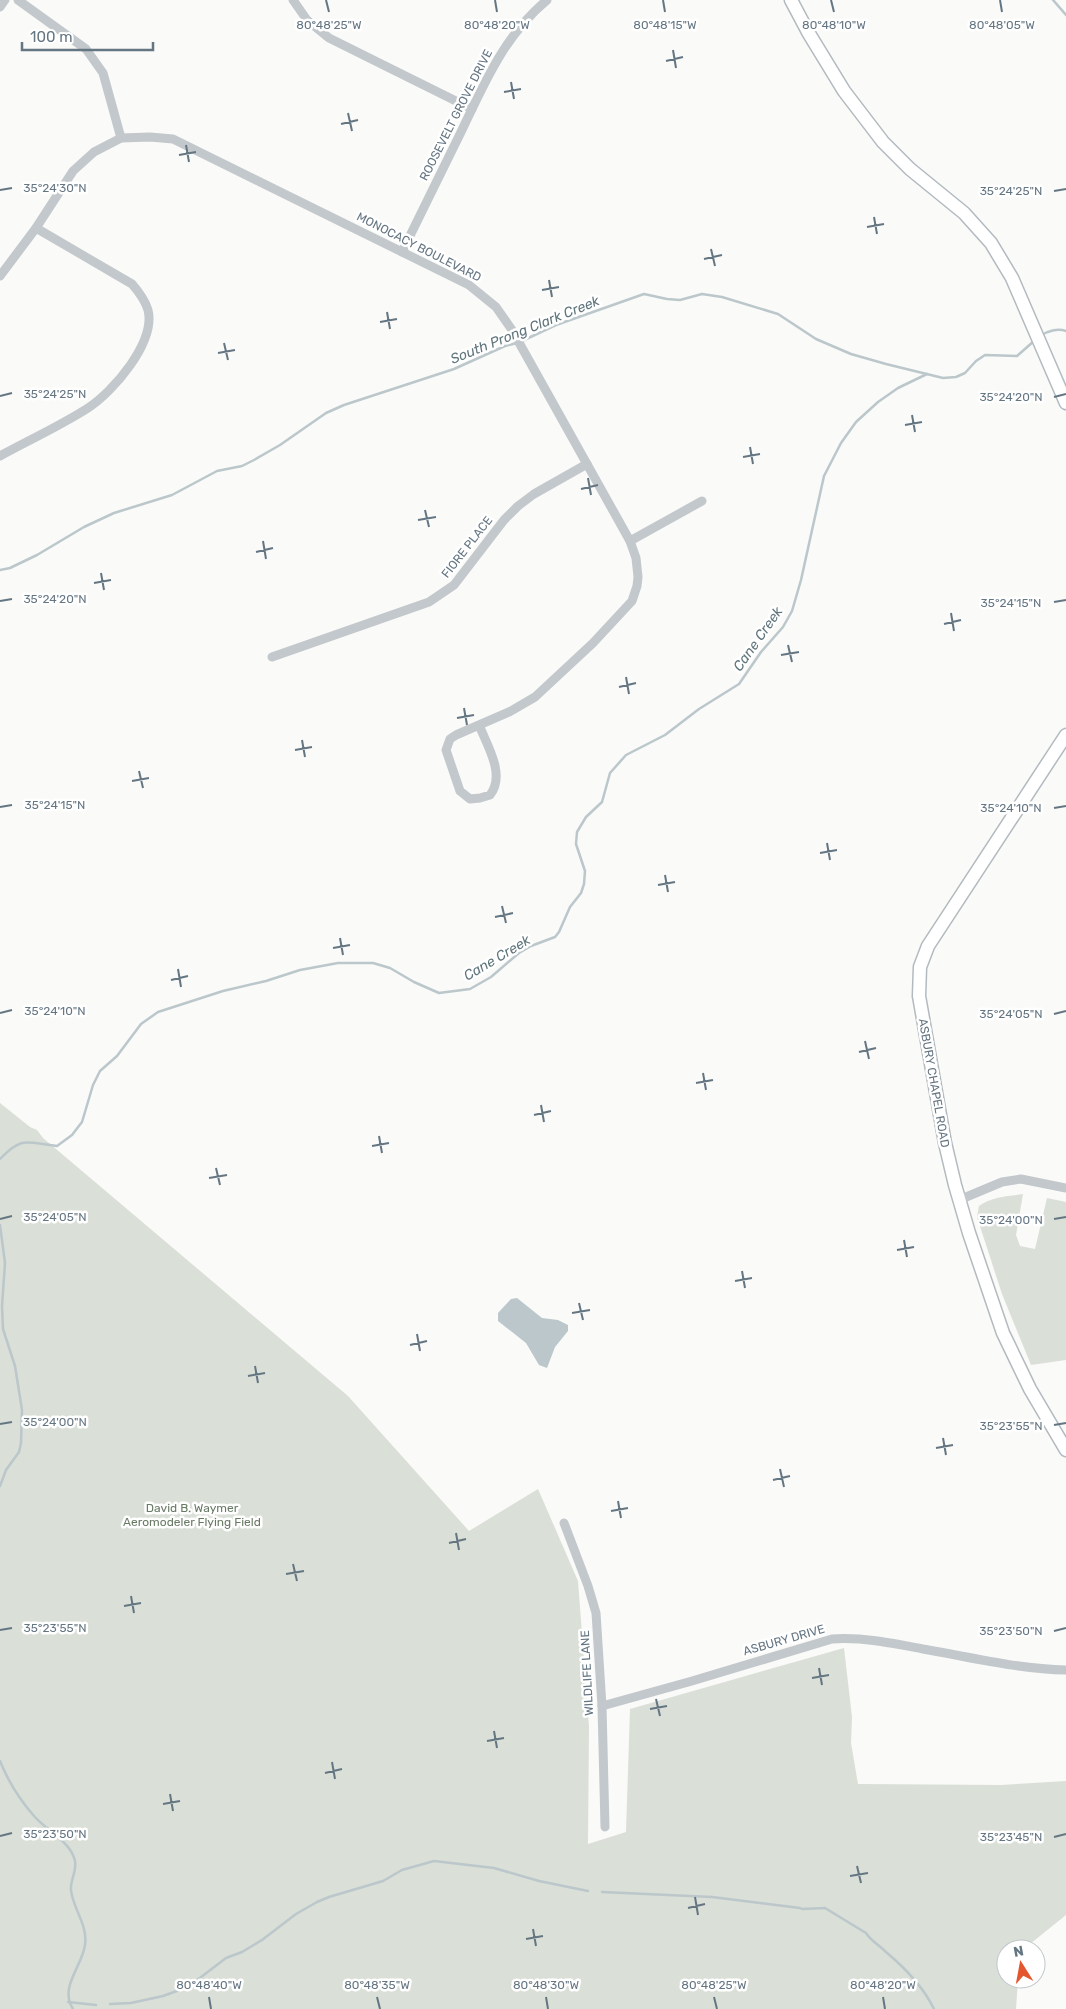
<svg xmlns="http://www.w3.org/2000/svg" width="1066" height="2009" font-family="Rubik,sans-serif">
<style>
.green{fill:#dadfd7}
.water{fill:#bbc7cb}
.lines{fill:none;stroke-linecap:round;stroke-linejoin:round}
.stream{stroke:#bbc7cb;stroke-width:2.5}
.secondary-casing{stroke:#b3babf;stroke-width:15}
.street{stroke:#c3c8cc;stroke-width:9}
.secondary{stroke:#fff;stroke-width:12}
.ticks{fill:none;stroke:#657683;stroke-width:2}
.labels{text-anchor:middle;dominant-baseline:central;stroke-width:5;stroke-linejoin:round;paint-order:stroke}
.street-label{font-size:12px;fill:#657683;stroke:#fff}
.park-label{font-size:12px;fill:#687a64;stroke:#fff}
.water-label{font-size:14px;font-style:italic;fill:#60757c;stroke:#fff}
.ticks-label{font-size:12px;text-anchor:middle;fill:#657683;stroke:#fff;stroke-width:5;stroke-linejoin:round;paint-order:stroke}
</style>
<rect width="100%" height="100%" fill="#fafaf8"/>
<g class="green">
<polygon points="0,1103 30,1127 37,1130 43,1138 348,1396 469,1531 538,1489 578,1581 589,1727 588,1844 626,1832 630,1709 844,1648 852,1717 851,1743 858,1784 1001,1785 1066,1781 1066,1915 1030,1944 1028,1949 1006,1949 1006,1979 1018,1979 1016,2009 0,2009"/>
<path d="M1023,1194L1016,1235L1020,1246L1035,1249L1047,1198L1066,1202V1360L1031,1365L1002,1294L977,1217L979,1206C990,1197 1009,1196 1023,1194Z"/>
</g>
<polygon class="water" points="517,1298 542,1318 558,1320 568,1325 568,1331 555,1347 547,1368 539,1365 526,1343 498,1321 498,1313 511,1299"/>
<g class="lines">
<g class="stream">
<polyline points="1053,0 1066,15"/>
<path d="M1040,336C1047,331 1058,328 1066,331"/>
<polyline points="522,341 556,325 644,294 667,299 680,300 702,294 722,297 778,314 816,339 851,354 886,364 943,378 956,377 965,373 976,361 985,355 1017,356 1034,341"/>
<polyline points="0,570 10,568 37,555 84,527 114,513 172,495 217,471 242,466 254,460 280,445 326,413 344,405 454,369 505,346 517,343"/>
<path d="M0,1159C23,1135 27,1143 57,1146L72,1135L82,1122L93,1085L100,1071L117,1056L141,1024L158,1012L223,991L266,981L300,970L338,963H373L390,968L414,982L439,993L470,989L491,977L519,953L531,946L555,937L559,932L570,907L581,893L584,884L585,871L576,844L577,832L586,817L602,802L610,773L626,755L665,735L699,709L739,684L761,652L783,627L792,611L801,580L824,476L841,443L856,422L878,402L898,388L927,374"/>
<polyline points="0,1225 5,1263 2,1306 3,1329 15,1366 22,1410 21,1443 19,1452 6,1470 0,1486"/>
<path d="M0,1761C8,1781 20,1800 34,1816C46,1830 71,1842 75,1861C77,1872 70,1880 71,1890C73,1909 88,1925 85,1945C82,1967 59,1987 73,2009"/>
<path d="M602,1892L712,1897L800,1908L802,1909L825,1908L866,1933C871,1941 879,1945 886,1952C905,1968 923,1986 934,2009"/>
<polyline points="68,2002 96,2005"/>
<polyline points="110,2004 131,2003 163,1996 188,1987 226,1958 242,1952 262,1940 296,1914 317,1902 329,1897 383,1881 402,1870 434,1861 494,1868 539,1881 588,1891"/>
</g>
<g class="secondary-casing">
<g id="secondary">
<polyline points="791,0 808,32 844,91 883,142 910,169 964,213 991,243 1012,278 1066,403"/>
<polyline points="1066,735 928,946 920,967 919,996 945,1143 955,1185 969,1233 1003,1333 1030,1389 1066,1450"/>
</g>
</g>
<g class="street">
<polyline points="18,0 86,49 103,73 121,138"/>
<polyline points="293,0 307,20 329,38 472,109"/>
<polyline points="0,7 5,0"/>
<path d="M402,252C422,212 441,172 461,132C485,82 504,36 547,0"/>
<path d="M0,276L36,228L73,171L94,152L121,138L150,137L173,139L469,285L496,307L512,330L630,541L636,558L638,577L637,586L632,601L593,643L535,697L509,712L456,735L450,739L446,750L460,791L470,799L480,798L490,795C506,775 487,745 479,725"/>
<path d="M0,456C29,440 60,426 88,408C113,392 156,342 148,310C145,300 139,292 132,284L36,228"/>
<polyline points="630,541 702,501"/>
<polyline points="272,657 429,602 454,585 504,520 518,506 534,494 587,464"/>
<polyline points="959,1200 1002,1182 1021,1179 1066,1188"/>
<polyline points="564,1523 588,1586 596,1613 602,1706 605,1827"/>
<path d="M602,1706L692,1681L832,1639C863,1637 892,1643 923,1649C970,1657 1018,1669 1066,1670"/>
</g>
<use href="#secondary" class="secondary"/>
</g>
<path class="ticks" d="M326,0L329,12M495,0L497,12M663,0L665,12M831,0L834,12M1000,0L1002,12M673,50L676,68M666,61L683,57M511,82L514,99M504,92L521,89M348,113L352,131M341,124L358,120M186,145L189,162M179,155L196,152M0,190L12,188M1054,191L1066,189M874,217L877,234M867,227L884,224M711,249L715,266M704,259L722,255M549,280L552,297M542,290L559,287M387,312L390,329M380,322L397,319M224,343L228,360M218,353L235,350M0,396L12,393M1054,397L1066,394M912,415L915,432M905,425L922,422M750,447L753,464M743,457L760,454M588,478L591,495M581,489L598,485M425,510L429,527M418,520L436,517M263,541L266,559M256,552L273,548M101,573L104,590M94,583L111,580M0,601L12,599M1054,602L1066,600M951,613L954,631M944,624L961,620M788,645L792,662M781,655L799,652M626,677L629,694M619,687L636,683M464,708L467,725M457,718L474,715M302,740L305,757M295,750L312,747M139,771L143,788M132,781L149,778M0,807L12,805M1054,808L1066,806M827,843L830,860M820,853L837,850M665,875L668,892M658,885L675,882M502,906L506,923M495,917L513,913M340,938L343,955M333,948L350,945M178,969L181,987M171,980L188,976M0,1013L12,1010M1054,1014L1066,1011M865,1041L869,1059M859,1052L876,1048M703,1073L706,1090M696,1083L713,1080M541,1105L544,1122M534,1115L551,1111M379,1136L382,1153M372,1146L389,1143M216,1168L220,1185M209,1178L227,1175M0,1219L12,1216M1054,1219L1066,1217M904,1240L907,1257M897,1250L914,1247M742,1271L745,1288M735,1281L752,1278M579,1303L583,1320M572,1313L590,1310M417,1334L420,1351M410,1345L427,1341M255,1366L258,1383M248,1376L265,1373M0,1424L12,1422M1054,1425L1066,1423M943,1438L946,1455M936,1448L953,1445M780,1469L784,1487M773,1480L790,1476M618,1501L621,1518M611,1511L628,1508M456,1533L459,1550M449,1543L466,1539M293,1564L297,1581M286,1574L304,1571M131,1596L134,1613M124,1606L141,1603M0,1630L12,1628M1054,1631L1066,1628M819,1668L822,1685M812,1678L829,1675M656,1699L660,1716M650,1709L667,1706M494,1731L497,1748M487,1741L504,1738M332,1762L335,1779M325,1773L342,1769M170,1794L173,1811M163,1804L180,1801M0,1836L12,1833M1054,1837L1066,1834M857,1866L861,1883M850,1876L868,1873M695,1897L698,1915M688,1908L705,1904M533,1929L536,1946M526,1939L543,1936M209,1997L211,2009M377,1997L380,2009M546,1997L548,2009M714,1997L717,2009M883,1997L885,2009"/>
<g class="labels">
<g class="street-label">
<text transform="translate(456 115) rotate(-63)">ROOSEVELT GROVE DRIVE</text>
<text transform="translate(419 247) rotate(27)">MONOCACY BOULEVARD</text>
<text transform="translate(467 547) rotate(-52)">FIORE PLACE</text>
<text transform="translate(934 1083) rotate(80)">ASBURY CHAPEL ROAD</text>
<text transform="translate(784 1640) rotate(-16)">ASBURY DRIVE</text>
<text transform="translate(587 1673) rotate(-93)">WILDLIFE LANE</text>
</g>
<g class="park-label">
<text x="192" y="1508">David B. Waymer<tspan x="192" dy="14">Aeromodeler Flying Field</tspan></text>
</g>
<g class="water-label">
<text transform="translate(525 330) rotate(-22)">South Prong Clark Creek</text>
<text transform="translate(758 639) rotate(-55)">Cane Creek</text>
<text transform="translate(497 958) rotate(-31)">Cane Creek</text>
</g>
</g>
<g class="ticks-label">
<text x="329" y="29">80°48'25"W</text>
<text x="497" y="29">80°48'20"W</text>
<text x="665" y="29">80°48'15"W</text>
<text x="834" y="29">80°48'10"W</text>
<text x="1002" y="29">80°48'05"W</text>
<text x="55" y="192">35°24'30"N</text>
<text x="1011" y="195">35°24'25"N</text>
<text x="55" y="398">35°24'25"N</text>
<text x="1011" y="401">35°24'20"N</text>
<text x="55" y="603">35°24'20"N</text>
<text x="1011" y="607">35°24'15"N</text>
<text x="55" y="809">35°24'15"N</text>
<text x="1011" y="812">35°24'10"N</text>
<text x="55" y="1015">35°24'10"N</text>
<text x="1011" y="1018">35°24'05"N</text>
<text x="55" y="1221">35°24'05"N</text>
<text x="1011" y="1224">35°24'00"N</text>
<text x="55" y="1426">35°24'00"N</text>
<text x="1011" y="1430">35°23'55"N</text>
<text x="55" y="1632">35°23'55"N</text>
<text x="1011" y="1635">35°23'50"N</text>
<text x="55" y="1838">35°23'50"N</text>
<text x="1011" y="1841">35°23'45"N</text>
<text x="209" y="1989">80°48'40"W</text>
<text x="377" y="1989">80°48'35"W</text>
<text x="546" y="1989">80°48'30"W</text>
<text x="714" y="1989">80°48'25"W</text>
<text x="883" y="1989">80°48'20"W</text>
</g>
<g transform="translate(1021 1964) rotate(349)"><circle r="24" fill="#ffffff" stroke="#c1c8cd"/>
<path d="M0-4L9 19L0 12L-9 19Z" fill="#e4572e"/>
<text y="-8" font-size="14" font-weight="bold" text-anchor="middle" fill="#657683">N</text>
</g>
<path d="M22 42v8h131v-8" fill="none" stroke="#657683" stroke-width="2.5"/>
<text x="30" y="42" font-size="15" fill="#657683" stroke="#ffffff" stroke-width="4" paint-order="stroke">100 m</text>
</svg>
